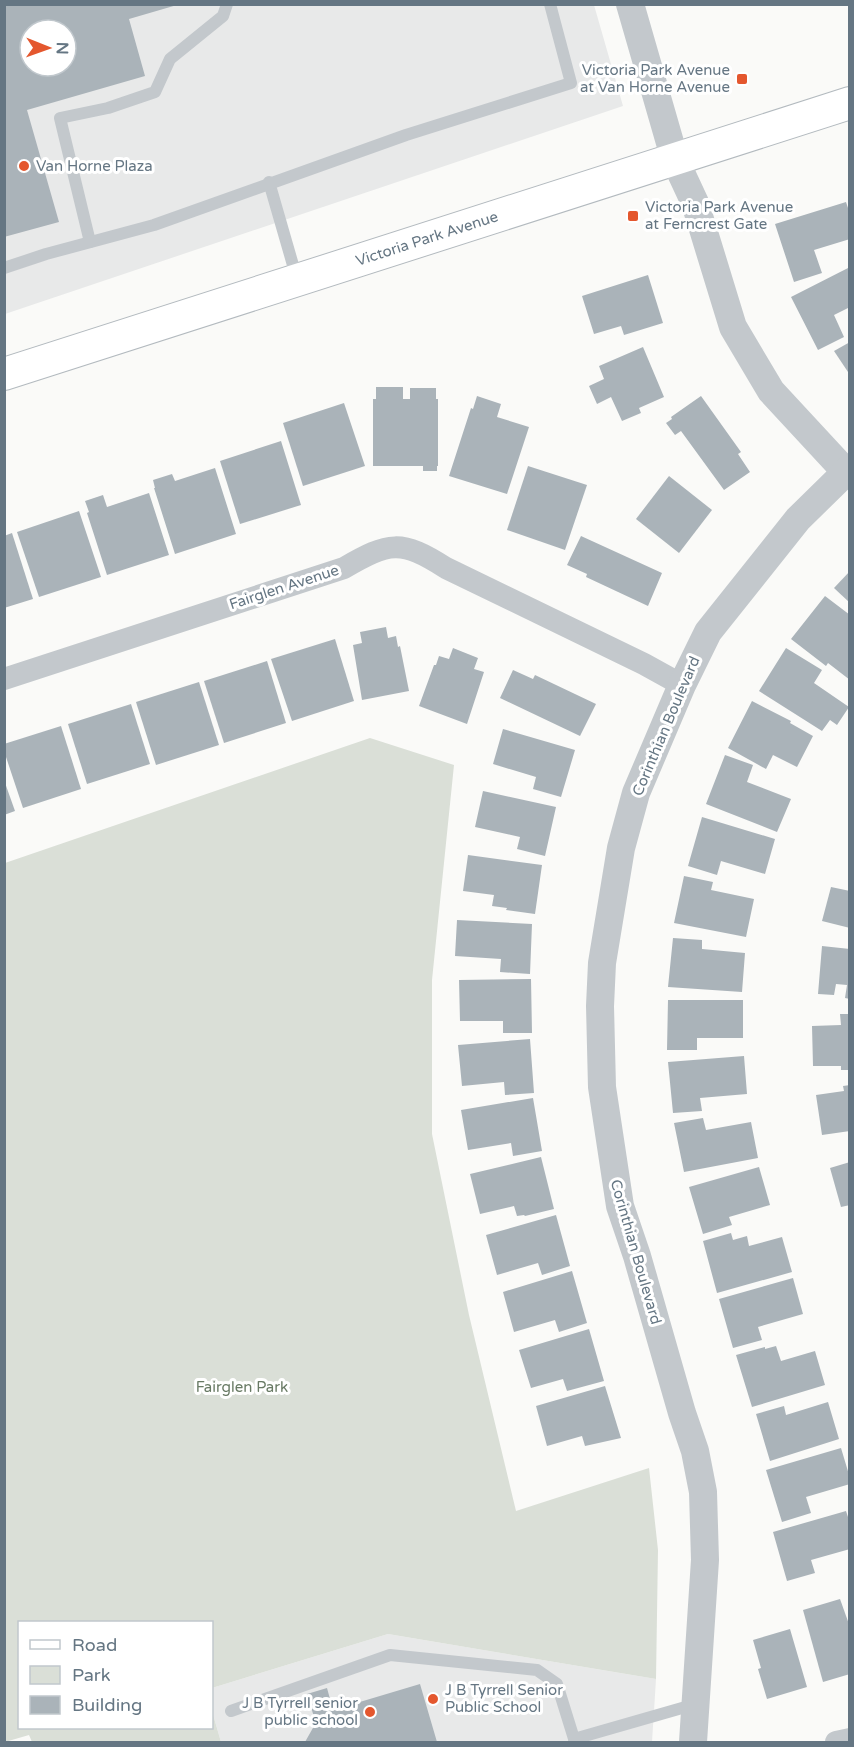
<svg xmlns="http://www.w3.org/2000/svg" width="854" height="1747" font-family="'Varela Round',sans-serif">
<style>
.built{fill:#e8e9e9;fill-rule:evenodd}
.green{fill:#dadfd7}
.building{fill:#aab3b9;fill-rule:evenodd}
.lines{fill:none;stroke-linecap:round;stroke-linejoin:round}
.secondary-casing{stroke:#b3babf;stroke-width:34}
.service{stroke:#c3c8cc;stroke-width:12}
.minor{stroke:#c3c8cc;stroke-width:22}
.tertiary{stroke:#c3c8cc;stroke-width:28}
.secondary{stroke:#fff;stroke-width:32}
.poi-dot{fill:#e4572e;stroke:#fff;stroke-width:2}
.labels{text-anchor:middle;dominant-baseline:central;stroke-width:6;stroke-linejoin:round;paint-order:stroke}
.poi-label{font-size:15px;fill:#657683;stroke:#fff;text-anchor:start}
.street-label{font-size:15px;fill:#657683;stroke:#fff}
.park-label{font-size:15px;fill:#687a64;stroke:#fff}
</style>
<rect width="100%" height="100%" fill="#fafaf8"/>
<g class="built">
<path d="M4,5H594L623,106L5,314ZM30,30H66V66H30Z"/>
<polygon points="388,1634 656,1679 652,1742 221,1742 212,1711 212,1688"/>
</g>
<polygon class="green" points="370,738 454,765 432,980 432,1134 469,1315 516,1511 649,1468 658,1550 656,1679 388,1634 212,1688 212,1622 20,1622 20,1728 212,1728 212,1711 221,1742 32,1742 29,1735 5,1742 5,863"/>
<g class="building">
<path d="M4,5H177L129,19L145,76L27,110L59,222L4,237ZM30,30H66V66H30Z"/>
<polygon points="846,202 850,214 850,239 814,250 822,273 794,282 775,224"/>
<polygon points="850,267 850,307 834,315 844,337 818,350 791,297"/>
<polygon points="648,275 663,323 624,335 621,326 594,334 582,296"/>
<polygon points="850,342 850,375 834,351"/>
<polygon points="643,347 664,397 639,408 641,413 622,421 611,397 597,404 589,386 604,379 599,366"/>
<polygon points="376,387 403,387 403,399 410,399 410,388 436,388 436,399 438,399 438,466 437,466 437,471 423,471 423,466 373,466 373,399 376,399"/>
<polygon points="477,396 501,404 497,417 529,427 507,494 449,476 471,408 473,409"/>
<polygon points="701,396 741,452 738,454 750,472 724,490 681,431 675,435 666,423 672,419 671,417"/>
<polygon points="344,403 365,466 303,486 283,423"/>
<polygon points="281,441 301,505 240,524 220,461"/>
<polygon points="528,466 587,485 565,550 507,530"/>
<polygon points="215,468 236,534 175,554 154,488 155,488 153,480 172,474 175,481"/>
<polygon points="669,476 712,510 679,553 636,519"/>
<polygon points="149,493 169,555 107,575 87,513 89,512 85,501 103,495 107,507"/>
<polygon points="79,511 101,577 39,597 17,532"/>
<polygon points="12,533 33,599 4,608 4,536"/>
<polygon points="581,536 662,573 648,606 586,577 587,574 567,565"/>
<polygon points="850,571 850,603 834,588"/>
<polygon points="825,596 850,615 850,680 828,663 826,666 791,639"/>
<polygon points="386,627 388,638 396,636 398,647 400,646 409,691 362,700 353,645 362,643 360,632"/>
<polygon points="335,639 354,701 292,721 271,659"/>
<polygon points="453,648 478,658 474,669 484,672 467,724 419,706 434,665 436,665 439,656 449,659"/>
<polygon points="786,648 822,670 814,683 849,707 837,725 830,720 822,731 759,691"/>
<polygon points="267,661 286,723 224,743 204,681"/>
<polygon points="513,670 533,679 535,675 596,704 580,736 500,698"/>
<polygon points="199,682 219,745 156,765 136,702"/>
<polygon points="752,701 791,721 790,723 813,736 797,767 773,755 766,769 728,748"/>
<polygon points="131,704 150,764 87,784 68,724"/>
<polygon points="61,726 81,789 23,808 4,751 4,744"/>
<polygon points="503,729 575,750 561,797 533,789 536,777 493,764"/>
<polygon points="725,755 753,765 747,782 791,799 777,832 706,804"/>
<polygon points="4,780 15,811 4,815"/>
<polygon points="483,791 556,807 545,856 517,849 520,837 475,827"/>
<polygon points="702,817 775,839 765,874 721,861 717,875 688,866"/>
<polygon points="468,855 542,865 535,914 506,910 507,908 492,906 494,895 463,891"/>
<polygon points="684,876 713,882 711,890 754,899 746,937 674,923"/>
<polygon points="831,887 850,891 850,928 822,921"/>
<polygon points="457,920 532,924 530,974 500,972 501,959 455,956"/>
<polygon points="673,938 702,940 702,949 745,953 742,992 668,987"/>
<polygon points="822,946 850,949 850,999 845,998 847,985 836,984 834,995 818,994"/>
<polygon points="531,979 532,1033 503,1033 503,1021 460,1021 459,980"/>
<polygon points="668,1000 743,1000 743,1038 697,1038 697,1050 667,1050"/>
<polygon points="840,1014 850,1014 850,1070 841,1070 841,1066 813,1066 812,1026 841,1025"/>
<polygon points="530,1039 534,1093 505,1095 504,1082 462,1086 458,1045"/>
<polygon points="744,1056 747,1094 700,1098 702,1111 673,1113 668,1062"/>
<polygon points="850,1085 850,1131 822,1135 816,1095 844,1091 843,1086"/>
<polygon points="533,1098 542,1151 513,1156 511,1143 468,1150 461,1110"/>
<polygon points="703,1118 706,1130 751,1122 758,1158 684,1172 674,1123"/>
<polygon points="541,1157 554,1209 525,1216 524,1215 517,1216 514,1206 480,1214 470,1174"/>
<polygon points="850,1162 850,1205 841,1207 830,1168"/>
<polygon points="759,1167 770,1205 729,1217 732,1225 703,1234 689,1187"/>
<polygon points="556,1215 570,1266 542,1275 538,1263 497,1275 486,1235"/>
<polygon points="731,1233 733,1240 747,1236 749,1246 782,1237 792,1272 717,1293 703,1241"/>
<polygon points="572,1271 587,1323 559,1332 555,1320 514,1332 503,1292"/>
<polygon points="793,1278 803,1314 758,1327 762,1340 733,1348 719,1299"/>
<polygon points="589,1329 604,1381 567,1391 563,1379 531,1388 519,1350"/>
<polygon points="776,1346 781,1361 815,1351 825,1385 752,1407 736,1355 765,1347 765,1349"/>
<polygon points="605,1386 621,1438 585,1446 582,1436 547,1446 536,1406"/>
<polygon points="828,1402 839,1439 770,1461 756,1414 784,1406 786,1415"/>
<polygon points="841,1448 850,1478 850,1484 806,1497 811,1513 782,1522 766,1470"/>
<polygon points="846,1511 850,1523 850,1549 811,1560 815,1573 787,1581 773,1532"/>
<polygon points="840,1599 850,1627 850,1674 823,1682 803,1610"/>
<polygon points="790,1629 807,1687 767,1699 758,1669 761,1668 753,1640"/>
<polygon points="420,1684 437,1742 305,1742 318,1719 314,1717 307,1694 327,1688 333,1710"/>
</g>
<g class="lines">
<g class="secondary-casing">
<g id="secondary">
<path id="s1" d="M4,374L850,103"/>
</g>
</g>
<g class="service">
<polyline points="269,182 297,279"/>
<polyline points="90,242 60,118 108,108 155,92 170,59 223,16 227,4"/>
<polyline points="4,268 46,254 154,225 406,135 571,83 550,4"/>
<polyline points="231,1711 390,1655 537,1670 557,1684 575,1742"/>
<polyline points="574,1739 696,1704"/>
</g>
<g class="minor">
<path d="M4,679L344,568C389,542 401,539 446,568L644,664L682,685"/>
<polyline points="836,1742 850,1739"/>
</g>
<g class="tertiary">
<polyline points="630,4 675,160 695,203 733,327 771,391 845,471"/>
<polyline points="693,1742 705,1560 703,1492 695,1451 682,1413 637,1256 620,1206 602,1087 600,1006 602,963 621,848 636,793 682,685 708,632 798,519 850,468"/>
</g>
<use href="#secondary" class="secondary"/>
</g>
<g class="poi-dot">
<rect x="736" y="73" width="12" height="12" rx="3"/>
<circle cx="24" cy="166" r="6"/>
<rect x="627" y="210" width="12" height="12" rx="3"/>
<circle cx="433" cy="1699" r="6"/>
<circle cx="370" cy="1712" r="6"/>
</g>
<g class="labels">
<g class="poi-label">
<text x="730" y="70" text-anchor="end">Victoria Park Avenue<tspan x="730" dy="17">at Van Horne Avenue</tspan></text>
<text x="36" y="166">Van Horne Plaza</text>
<text x="645" y="207">Victoria Park Avenue<tspan x="645" dy="17">at Ferncrest Gate</tspan></text>
<text x="445" y="1690">J B Tyrrell Senior<tspan x="445" dy="17">Public School</tspan></text>
<text x="358" y="1703" text-anchor="end">J B Tyrrell senior<tspan x="358" dy="17">public school</tspan></text>
</g>
<g class="street-label">
<text stroke="none"><textPath href="#s1" startOffset="444">Victoria Park Avenue</textPath></text>
<text transform="translate(284 587) rotate(-18)">Fairglen Avenue</text>
<text transform="translate(666 726) rotate(-67)">Corinthian Boulevard</text>
<text transform="translate(636 1252) rotate(74)">Corinthian Boulevard</text>
</g>
<g class="park-label">
<text x="242" y="1387">Fairglen Park</text>
</g>
</g>
<rect width="854" height="1747" fill="none" stroke="#657683" stroke-width="12"/>
<rect x="18" y="1621" width="195" height="108" fill="#ffffff" stroke="#c1c8cd" stroke-width="1.5"/>
<rect x="30" y="1640" width="30" height="9" fill="#ffffff" stroke="#c1c8cd" stroke-width="1.5"/>
<text x="72" y="1651" font-size="18" fill="#657683">Road</text>
<rect x="30" y="1666" width="30" height="18" fill="#dadfd7" stroke="#c1c8cd" stroke-width="1.5"/>
<text x="72" y="1681" font-size="18" fill="#657683">Park</text>
<rect x="30" y="1696" width="30" height="18" fill="#aab3b9" stroke="#c1c8cd" stroke-width="1.5"/>
<text x="72" y="1711" font-size="18" fill="#657683">Building</text>
<g transform="translate(48 48) rotate(91)"><circle r="28" fill="#ffffff" stroke="#c1c8cd" stroke-width="1.5"/>
<path d="M0-4.5L10 22L0 15L-10 22Z" fill="#e4572e"/>
<text y="-9" font-size="16" font-weight="bold" text-anchor="middle" fill="#657683">N</text>
</g>
</svg>
